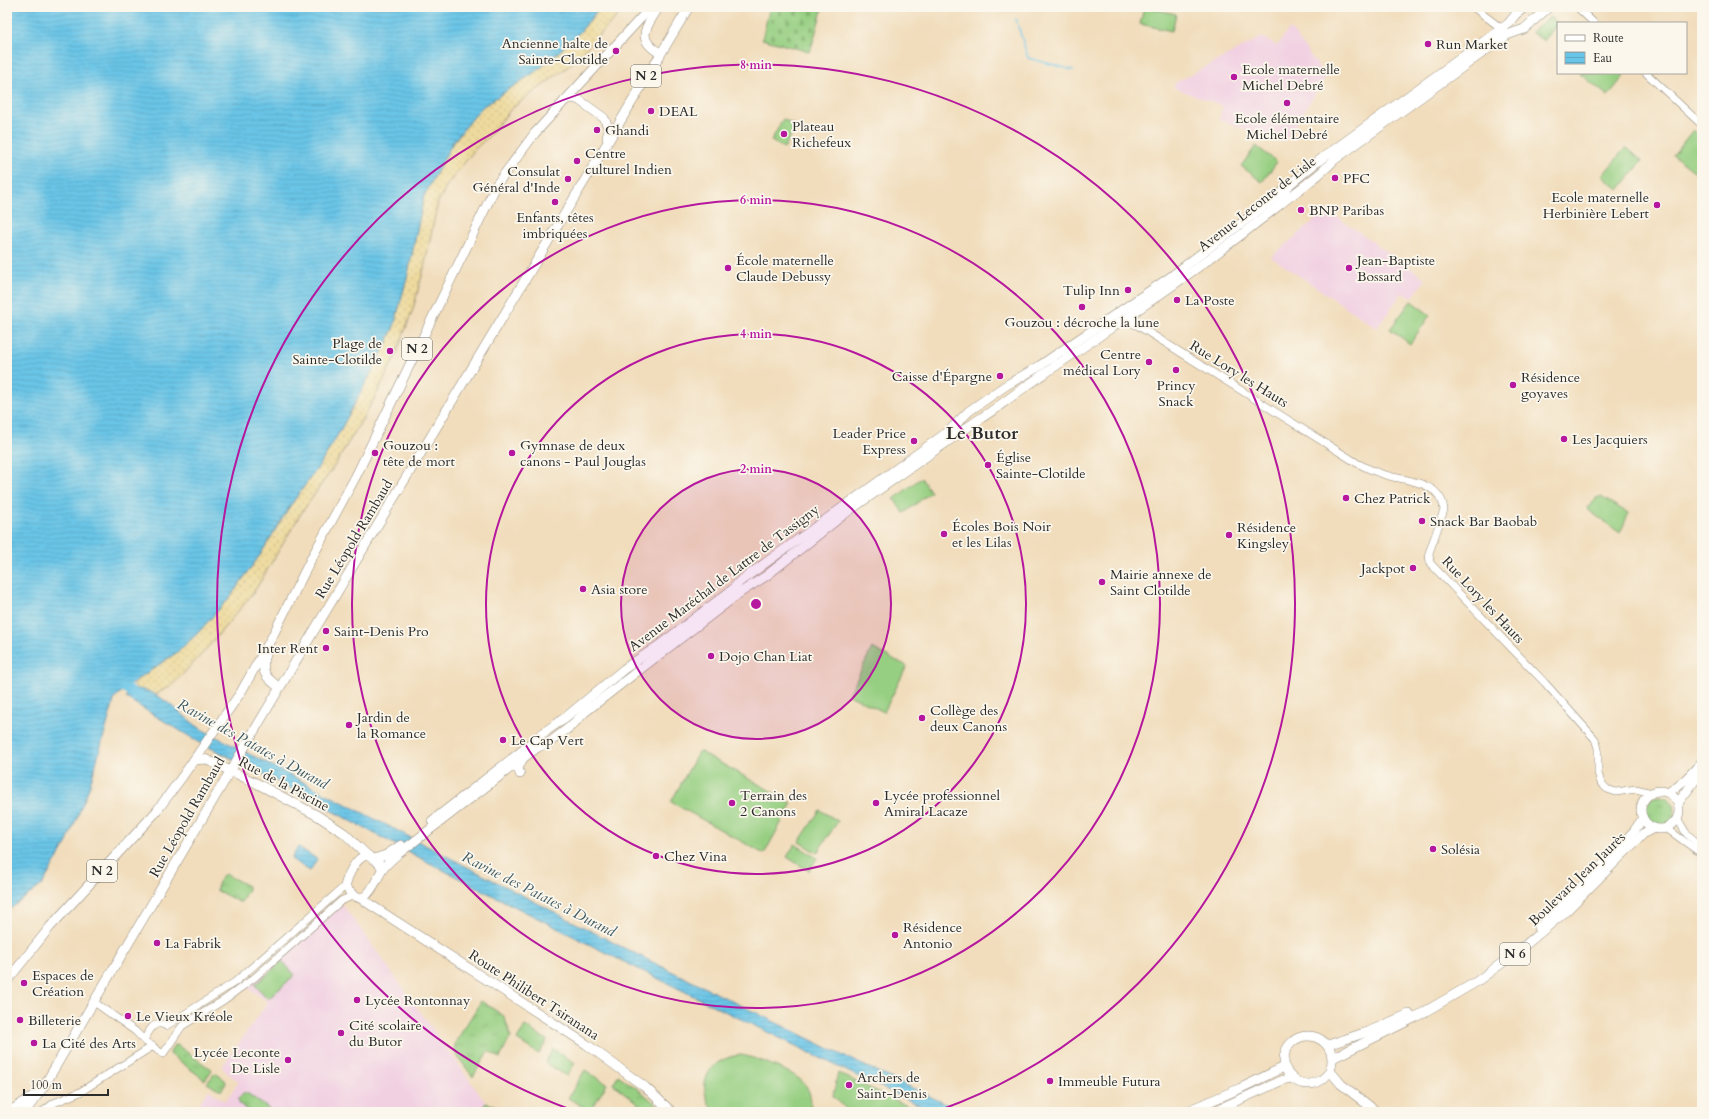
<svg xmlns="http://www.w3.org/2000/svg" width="1709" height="1119" font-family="Cardo,serif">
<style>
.built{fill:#f1d0e2}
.grass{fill:url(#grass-tufts);stroke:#617d56}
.sand{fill:url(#sand-dots);stroke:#8c8264}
.cemetery{fill:url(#cemetery-stones);stroke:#617d56}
.park{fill:url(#park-dots);stroke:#617d56}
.pitch{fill:#97cf82;stroke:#617d56}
.water{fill:url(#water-rules);stroke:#4a7889}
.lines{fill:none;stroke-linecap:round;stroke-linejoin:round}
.stream{stroke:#69c5e7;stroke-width:1.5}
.river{stroke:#69c5e7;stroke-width:10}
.minor-casing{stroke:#8e8474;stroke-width:8}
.major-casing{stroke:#8e8474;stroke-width:10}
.minor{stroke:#fff;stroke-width:7}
.major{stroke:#fff;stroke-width:9}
.ring{fill:none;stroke:#b5179e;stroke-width:2}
.poi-dot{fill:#b5179e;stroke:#fbf7ec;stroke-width:1.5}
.labels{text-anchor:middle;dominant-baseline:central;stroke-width:3.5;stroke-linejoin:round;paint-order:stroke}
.shield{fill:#fbf7ec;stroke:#696865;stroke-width:1}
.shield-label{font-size:13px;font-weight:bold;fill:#2b2b2b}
.poi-label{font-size:14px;fill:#2b2b2b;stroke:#fbf7ec;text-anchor:start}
.street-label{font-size:14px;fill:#2b2b2b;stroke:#fbf7ec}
.water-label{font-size:15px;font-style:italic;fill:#3e5963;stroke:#fbf7ec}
.district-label{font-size:18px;font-weight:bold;fill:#2b2b2b;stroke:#fbf7ec}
.centre{fill:#b5179e;stroke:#fbf7ec;stroke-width:2}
.ring-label{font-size:12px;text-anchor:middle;font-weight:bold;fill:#b5179e;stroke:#fbf7ec;stroke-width:3.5;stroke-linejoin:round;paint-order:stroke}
</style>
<defs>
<pattern id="grass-tufts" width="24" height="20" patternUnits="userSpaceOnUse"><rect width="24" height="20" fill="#97cf82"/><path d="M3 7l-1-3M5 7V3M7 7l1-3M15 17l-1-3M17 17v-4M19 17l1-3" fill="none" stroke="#82b270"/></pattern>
<pattern id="sand-dots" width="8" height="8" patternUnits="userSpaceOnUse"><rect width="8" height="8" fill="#eeda9e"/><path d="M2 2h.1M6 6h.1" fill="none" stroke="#cb8" stroke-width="1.8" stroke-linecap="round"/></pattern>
<pattern id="cemetery-stones" width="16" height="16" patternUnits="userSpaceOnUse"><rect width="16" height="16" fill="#97cf82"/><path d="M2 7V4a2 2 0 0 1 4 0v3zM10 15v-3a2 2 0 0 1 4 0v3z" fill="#82b270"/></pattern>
<pattern id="park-dots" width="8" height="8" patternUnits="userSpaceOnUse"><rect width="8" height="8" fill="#97cf82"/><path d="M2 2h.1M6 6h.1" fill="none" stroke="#82b270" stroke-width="1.8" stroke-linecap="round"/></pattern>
<pattern id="water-rules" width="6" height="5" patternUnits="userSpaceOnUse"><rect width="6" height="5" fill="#69c5e7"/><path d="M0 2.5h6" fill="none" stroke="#5ba9c6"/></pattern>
</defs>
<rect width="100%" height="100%" fill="#fbf7ec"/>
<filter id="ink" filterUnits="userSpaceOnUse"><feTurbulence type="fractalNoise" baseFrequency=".025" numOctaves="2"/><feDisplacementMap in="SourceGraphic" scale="8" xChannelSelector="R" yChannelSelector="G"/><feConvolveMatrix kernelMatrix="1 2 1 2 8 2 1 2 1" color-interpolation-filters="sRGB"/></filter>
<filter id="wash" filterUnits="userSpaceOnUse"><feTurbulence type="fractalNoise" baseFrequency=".012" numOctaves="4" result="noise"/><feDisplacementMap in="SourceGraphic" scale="16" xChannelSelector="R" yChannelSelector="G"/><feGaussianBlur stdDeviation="0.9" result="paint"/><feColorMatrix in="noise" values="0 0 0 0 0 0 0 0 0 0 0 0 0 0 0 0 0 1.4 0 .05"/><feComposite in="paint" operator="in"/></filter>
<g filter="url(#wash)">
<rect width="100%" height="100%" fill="#f1ddbc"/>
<g class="built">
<polygon points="1289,29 1294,33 1326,77 1284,142 1219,120 1223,106 1174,88 1175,83 1262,37 1277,46"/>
<polygon points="1327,210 1426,279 1412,298 1402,293 1377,328 1271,257"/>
<polygon points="343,905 486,1103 479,1112 193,1112 209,1090 225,1101 239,1082 226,1072 222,1067 268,1002 248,988"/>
</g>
<g class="grass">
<circle cx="1660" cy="811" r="15"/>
<polygon points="225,874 248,886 248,889 241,902 239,902 216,890 221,877"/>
<polygon points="481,1001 504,1016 511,1036 500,1058 488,1051 473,1077 455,1053 455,1043"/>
<polygon points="175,1045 177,1045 212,1070 205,1080 170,1054 170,1052"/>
<polygon points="215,1073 225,1080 226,1083 222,1090 219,1090 207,1083"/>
<polygon points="618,1075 643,1093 665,1112 649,1112 613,1084"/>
<path d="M243,1093H247L273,1112C261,1112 242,1114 238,1099Z"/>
</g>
<polygon class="sand" points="600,7 626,7 570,65 511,109 489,136 476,148 447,185 438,202 424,268 413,309 396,355 372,403 335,465 300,515 254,592 203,653 173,684 155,695 136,689 134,683 135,681 176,653 197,634 230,597 260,555 290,506 321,463 340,431 385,347 394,326 408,274 424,196 453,142 482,107 535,72 551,59 590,20"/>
<polygon class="cemetery" points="770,7 823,7 810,52 762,39"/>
<polygon class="park" points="1550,17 1558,23 1544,41 1531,32"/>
<g class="pitch">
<polygon points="1144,7 1176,14 1172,31 1140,24"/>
<polygon points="1579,73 1620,73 1624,76 1608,96"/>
<polygon points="783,119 796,126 784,148 771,141"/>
<polygon points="1693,130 1702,138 1702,177 1673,155"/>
<polygon points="1256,146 1277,162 1262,182 1241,166"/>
<polygon points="1626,147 1642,161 1619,190 1602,176"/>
<polygon points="1411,301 1430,315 1410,344 1390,329"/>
<polygon points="921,478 931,492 904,513 894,499"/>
<polygon points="1601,497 1628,513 1628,515 1620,533 1587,509 1596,498"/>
<polygon points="872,648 907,666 884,712 849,695"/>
<polygon points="699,751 792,803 764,854 671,802"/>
<polygon points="820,810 838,821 817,853 799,842"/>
<polygon points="795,844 817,858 809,871 787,857"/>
<polygon points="282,961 295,975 268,999 255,985"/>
<polygon points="525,1026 547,1040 539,1054 517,1040"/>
<polygon points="553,1049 575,1063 567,1076 545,1063"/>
<path d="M741,1055C753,1057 763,1061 774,1066C797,1075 815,1084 810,1112H714C694,1085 708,1058 741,1055Z"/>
<polygon points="585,1070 607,1084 590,1111 568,1098"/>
<polygon points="838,1073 920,1112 849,1112 833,1096"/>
<polygon points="486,1103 520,1112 479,1112"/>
</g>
<g class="water">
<polygon points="7,7 600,7 580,32 551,59 535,72 482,107 453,142 424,196 408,274 394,326 385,347 340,431 321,463 290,506 260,555 230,597 197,634 176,653 135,681 115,697 89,788 67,842 42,885 7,911"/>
<path d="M134,689C159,688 183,718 203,730L622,947L850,1059L963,1112H934L851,1073L616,958L437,867L263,774L197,741L126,698L127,693Z"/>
<polygon points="298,847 317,859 310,871 291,859"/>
</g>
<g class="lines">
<polyline class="stream" points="1016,19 1028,58 1073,70"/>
<polyline class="river" points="125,688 140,697"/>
</g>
</g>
<g filter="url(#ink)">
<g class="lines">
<g class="minor-casing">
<g id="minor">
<polyline points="1473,7 1505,31"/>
<polyline points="1577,7 1594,23"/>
<polyline points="1646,73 1702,125"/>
<path d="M1132,322L1357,463C1368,469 1380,474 1393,477C1412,481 1442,484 1444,510L1429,553L1430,563L1545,683L1595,739L1598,748V773L1601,783L1607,789L1616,792L1636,789L1652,793"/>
<polyline points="1677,818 1686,833 1702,847"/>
<polyline points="1666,828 1702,854"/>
<polyline points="94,1002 135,1031 146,1042 163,1054 182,1026 224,1000 254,978 341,901 354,895"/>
<path d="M144,1040C149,1031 155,1018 166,1026L235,982L345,886"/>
<polyline points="42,1112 54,1103 80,1092 153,1046"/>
</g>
</g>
<g class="major-casing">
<g id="major">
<path d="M659,7C646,27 635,39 660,53"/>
<polyline points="565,100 572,98 579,100 604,118 609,129 607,138"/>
<polyline points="1132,314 1133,321 1136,324"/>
<path d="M266,655C259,671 267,679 279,687"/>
<polyline points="194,760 205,759 256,783 318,816 344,833 367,855"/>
<polyline points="520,774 518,768 522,760"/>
<circle cx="1660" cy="810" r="19"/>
<polyline points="1668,793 1685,780 1702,762"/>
<polyline points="1678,803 1702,771"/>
<polyline points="432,821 523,750 536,738 566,717 624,669 658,646 733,589 739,582 949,431 969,411 1005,386 1038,367 1169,278 1285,190 1290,184 1317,162 1508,24 1516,14 1525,7"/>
<polyline points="374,859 386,855 401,845"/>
<path d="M383,869C379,862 374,859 367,855C355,858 348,875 345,886C365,914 373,885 382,870C386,864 392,859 398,854L522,759L538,747L550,742L571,726L585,712L630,677L741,592L766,576L843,515L978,420C995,410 1009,398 1025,387C1059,364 1093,340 1127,317C1179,282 1229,245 1278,206C1297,190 1318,178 1334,160L1507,35L1524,29L1549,7"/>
<polyline points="360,898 586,1044 645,1087 672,1112"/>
<polyline points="1538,928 1591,877 1634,831 1643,818"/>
<polyline points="7,981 50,927 156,812 182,777 241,692 272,637 310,561 357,474 497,184 535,133 651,7"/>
<circle cx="1308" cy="1060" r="24"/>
<polyline points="1328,1045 1370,1031 1409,1014"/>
<polyline points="1333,1058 1414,1018 1476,982 1517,952 1565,912 1644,833 1654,828"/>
<polyline points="1330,1071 1341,1084 1377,1112"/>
<polyline points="9,1112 33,1096"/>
<polyline points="25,1112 44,1086 276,694 689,7"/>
<polyline points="1185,1112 1241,1088 1284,1067"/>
<polyline points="1212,1112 1283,1080 1291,1078"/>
</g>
</g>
<use href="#minor" class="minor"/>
<use href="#major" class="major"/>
</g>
</g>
<circle cx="756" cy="604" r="135" fill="#b5179e" fill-opacity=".12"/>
<g class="ring">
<circle cx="756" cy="604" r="135"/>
<circle cx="756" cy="604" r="270"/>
<circle cx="756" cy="604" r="404"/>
<path d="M572 1110A539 539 0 1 1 940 1110"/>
</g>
<g class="poi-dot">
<circle cx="1428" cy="44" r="4"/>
<circle cx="616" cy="51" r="4"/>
<circle cx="1234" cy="77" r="4"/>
<circle cx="1287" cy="103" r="4"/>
<circle cx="651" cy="111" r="4"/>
<circle cx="597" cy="130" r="4"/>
<circle cx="784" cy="134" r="4"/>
<circle cx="577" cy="161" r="4"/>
<circle cx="1335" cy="178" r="4"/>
<circle cx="568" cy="179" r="4"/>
<circle cx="555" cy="202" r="4"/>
<circle cx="1657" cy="205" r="4"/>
<circle cx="1301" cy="210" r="4"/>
<circle cx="728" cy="268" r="4"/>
<circle cx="1349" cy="268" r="4"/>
<circle cx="1128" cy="290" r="4"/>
<circle cx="1177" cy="300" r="4"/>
<circle cx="1082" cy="307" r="4"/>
<circle cx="390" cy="351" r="4"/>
<circle cx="1149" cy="362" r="4"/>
<circle cx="1176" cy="370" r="4"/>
<circle cx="1000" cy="376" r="4"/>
<circle cx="1513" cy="385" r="4"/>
<circle cx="1564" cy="439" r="4"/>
<circle cx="914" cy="441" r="4"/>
<circle cx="375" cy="453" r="4"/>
<circle cx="512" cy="453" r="4"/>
<circle cx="988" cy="465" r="4"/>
<circle cx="1346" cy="498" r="4"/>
<circle cx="1422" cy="521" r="4"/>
<circle cx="944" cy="534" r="4"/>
<circle cx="1229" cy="535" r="4"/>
<circle cx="1413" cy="568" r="4"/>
<circle cx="1102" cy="582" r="4"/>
<circle cx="583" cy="589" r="4"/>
<circle cx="326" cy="631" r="4"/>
<circle cx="326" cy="648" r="4"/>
<circle cx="711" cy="656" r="4"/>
<circle cx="922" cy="718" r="4"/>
<circle cx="349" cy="725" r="4"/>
<circle cx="503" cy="740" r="4"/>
<circle cx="732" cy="803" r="4"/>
<circle cx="876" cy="803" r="4"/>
<circle cx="1433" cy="849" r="4"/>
<circle cx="656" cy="856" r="4"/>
<circle cx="895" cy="935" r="4"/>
<circle cx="157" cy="943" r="4"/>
<circle cx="24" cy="983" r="4"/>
<circle cx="357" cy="1000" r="4"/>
<circle cx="128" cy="1016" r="4"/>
<circle cx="20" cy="1020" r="4"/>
<circle cx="341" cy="1033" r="4"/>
<circle cx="34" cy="1043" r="4"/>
<circle cx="288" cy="1060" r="4"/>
<circle cx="1050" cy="1081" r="4"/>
<circle cx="849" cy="1085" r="4"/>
</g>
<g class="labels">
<g class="shield">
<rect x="631" y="65" width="30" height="22" rx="3"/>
<rect x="402" y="338" width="30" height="22" rx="3"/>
<rect x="87" y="860" width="30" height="22" rx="3"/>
<rect x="1500" y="943" width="30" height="22" rx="3"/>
</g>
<g class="shield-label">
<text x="646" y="76">N 2</text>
<text x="417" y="349">N 2</text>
<text x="102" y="871">N 2</text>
<text x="1515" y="954">N 6</text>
</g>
<g class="poi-label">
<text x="608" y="43" text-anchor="end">Ancienne halte de<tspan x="608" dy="16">Sainte-Clotilde</tspan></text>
<text x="1436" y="44">Run Market</text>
<text x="1242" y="69">Ecole maternelle<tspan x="1242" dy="16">Michel Debré</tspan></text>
<text x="659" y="111">DEAL</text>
<text x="1287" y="118" text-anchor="middle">Ecole élémentaire<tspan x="1287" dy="16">Michel Debré</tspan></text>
<text x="792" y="126">Plateau<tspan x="792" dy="16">Richefeux</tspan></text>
<text x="605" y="130">Ghandi</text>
<text x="585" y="153">Centre<tspan x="585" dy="16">culturel Indien</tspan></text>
<text x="560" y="171" text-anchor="end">Consulat<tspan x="560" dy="16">Général d'Inde</tspan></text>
<text x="1343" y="178">PFC</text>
<text x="1649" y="197" text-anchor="end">Ecole maternelle<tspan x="1649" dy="16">Herbinière Lebert</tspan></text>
<text x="1309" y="210">BNP Paribas</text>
<text x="555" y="217" text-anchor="middle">Enfants, têtes<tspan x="555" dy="16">imbriquées</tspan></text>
<text x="736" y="260">École maternelle<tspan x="736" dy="16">Claude Debussy</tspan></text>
<text x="1357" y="260">Jean-Baptiste<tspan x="1357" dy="16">Bossard</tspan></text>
<text x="1120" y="290" text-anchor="end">Tulip Inn</text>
<text x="1185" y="300">La Poste</text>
<text x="1082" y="322" text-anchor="middle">Gouzou : décroche la lune</text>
<text x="382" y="343" text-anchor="end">Plage de<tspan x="382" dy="16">Sainte-Clotilde</tspan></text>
<text x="1141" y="354" text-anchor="end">Centre<tspan x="1141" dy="16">médical Lory</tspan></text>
<text x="992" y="376" text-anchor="end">Caisse d'Épargne</text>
<text x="1521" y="377">Résidence<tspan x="1521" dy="16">goyaves</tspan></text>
<text x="1176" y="385" text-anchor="middle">Princy<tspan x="1176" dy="16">Snack</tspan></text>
<text x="906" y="433" text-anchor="end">Leader Price<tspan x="906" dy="16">Express</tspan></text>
<text x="1572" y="439">Les Jacquiers</text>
<text x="383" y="445">Gouzou :<tspan x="383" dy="16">tête de mort</tspan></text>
<text x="520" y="445">Gymnase de deux<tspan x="520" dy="16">canons - Paul Jouglas</tspan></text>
<text x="996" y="457">Église<tspan x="996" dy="16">Sainte-Clotilde</tspan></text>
<text x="1354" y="498">Chez Patrick</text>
<text x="1430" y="521">Snack Bar Baobab</text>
<text x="952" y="526">Écoles Bois Noir<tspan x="952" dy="16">et les Lilas</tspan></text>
<text x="1237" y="527">Résidence<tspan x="1237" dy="16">Kingsley</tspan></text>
<text x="1405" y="568" text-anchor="end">Jackpot</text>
<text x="1110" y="574">Mairie annexe de<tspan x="1110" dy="16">Saint Clotilde</tspan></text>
<text x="591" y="589">Asia store</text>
<text x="334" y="631">Saint-Denis Pro</text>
<text x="318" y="648" text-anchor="end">Inter Rent</text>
<text x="719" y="656">Dojo Chan Liat</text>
<text x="930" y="710">Collège des<tspan x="930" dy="16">deux Canons</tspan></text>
<text x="357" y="717">Jardin de<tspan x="357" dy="16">la Romance</tspan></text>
<text x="511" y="740">Le Cap Vert</text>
<text x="740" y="795">Terrain des<tspan x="740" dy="16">2 Canons</tspan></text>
<text x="884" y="795">Lycée professionnel<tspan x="884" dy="16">Amiral Lacaze</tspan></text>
<text x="1441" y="849">Solésia</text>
<text x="664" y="856">Chez Vina</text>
<text x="903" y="927">Résidence<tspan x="903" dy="16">Antonio</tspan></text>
<text x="165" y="943">La Fabrik</text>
<text x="32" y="975">Espaces de<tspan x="32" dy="16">Création</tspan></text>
<text x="365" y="1000">Lycée Rontonnay</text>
<text x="136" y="1016">Le Vieux Kréole</text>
<text x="28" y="1020">Billeterie</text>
<text x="349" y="1025">Cité scolaire<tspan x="349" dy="16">du Butor</tspan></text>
<text x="42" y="1043">La Cité des Arts</text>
<text x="280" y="1052" text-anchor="end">Lycée Leconte<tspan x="280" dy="16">De Lisle</tspan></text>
<text x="857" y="1077">Archers de<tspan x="857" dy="16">Saint-Denis</tspan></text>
<text x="1058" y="1081">Immeuble Futura</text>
</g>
<g class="street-label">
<text transform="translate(1257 204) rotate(-38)">Avenue Leconte de Lisle</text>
<text transform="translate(1239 374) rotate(32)">Rue Lory les Hauts</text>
<text transform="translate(354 539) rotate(-59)">Rue Léopold Rambaud</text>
<text transform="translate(724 578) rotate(-37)">Avenue Maréchal de Lattre de Tassigny</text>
<text transform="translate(1483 600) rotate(47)">Rue Lory les Hauts</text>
<text transform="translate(284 784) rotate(28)">Rue de la Piscine</text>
<text transform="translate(187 817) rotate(-60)">Rue Léopold Rambaud</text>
<text transform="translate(1577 879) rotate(-44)">Boulevard Jean Jaurès</text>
<text transform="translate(534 995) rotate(33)">Route Philibert Tsiranana</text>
</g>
<g class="water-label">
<text transform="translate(253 744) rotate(29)">Ravine des Patates à Durand</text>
<text transform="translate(539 894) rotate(27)">Ravine des Patates à Durand</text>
</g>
<g class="district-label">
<text x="982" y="433">Le Butor</text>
</g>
</g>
<circle cx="756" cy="604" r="6" class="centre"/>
<g class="ring-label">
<text x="756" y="69">8 min</text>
<text x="756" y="204">6 min</text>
<text x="756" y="338">4 min</text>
<text x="756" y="473">2 min</text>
</g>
<rect width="1709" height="1119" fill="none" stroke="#fbf7ec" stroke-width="24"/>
<rect x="1557" y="22" width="130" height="52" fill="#fbf7ec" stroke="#a8a59f"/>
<rect x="1565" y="35" width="20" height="6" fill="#ffffff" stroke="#a8a59f"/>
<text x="1593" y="42" font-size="12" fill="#2b2b2b">Route</text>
<rect x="1565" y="52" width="20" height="12" fill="url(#water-rules)" stroke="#a8a59f"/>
<text x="1593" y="62" font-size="12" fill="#2b2b2b">Eau</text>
<path d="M24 1089v6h84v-6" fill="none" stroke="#2b2b2b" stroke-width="2"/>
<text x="30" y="1089" font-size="12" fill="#2b2b2b" stroke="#fbf7ec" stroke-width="3" paint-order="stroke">100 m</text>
</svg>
